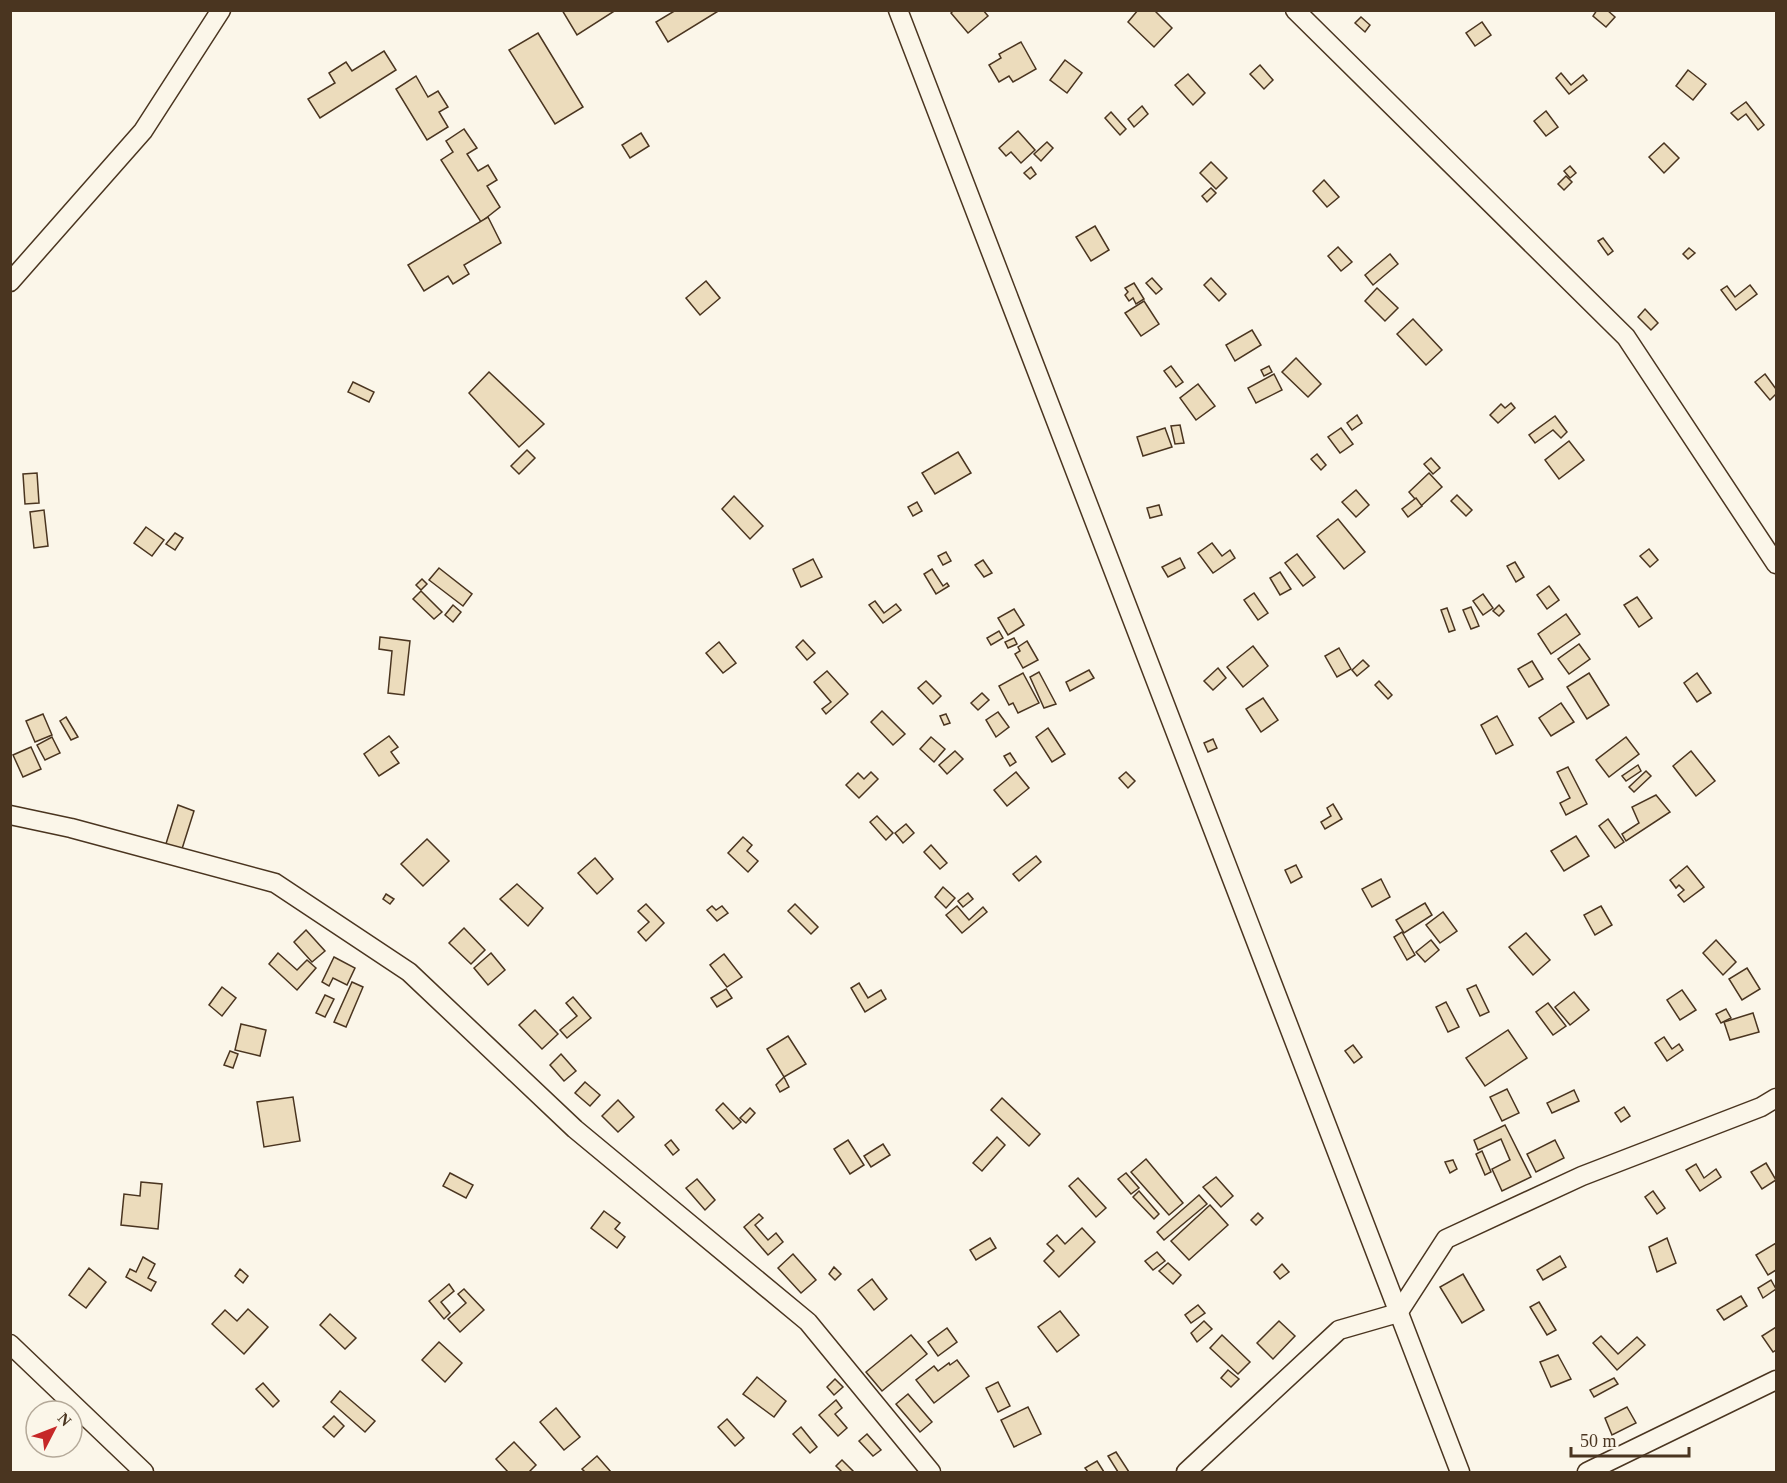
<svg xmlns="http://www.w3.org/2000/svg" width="1787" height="1483" font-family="Georgia,serif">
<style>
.building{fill:#ecdcbc;stroke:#4a3520;stroke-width:1.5}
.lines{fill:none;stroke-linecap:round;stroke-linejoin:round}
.minor-casing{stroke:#4a3520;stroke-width:21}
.minor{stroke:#fbf6e9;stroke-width:18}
</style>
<rect width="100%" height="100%" fill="#fbf6e9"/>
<g class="building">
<polygon points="562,10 616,10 577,35"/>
<polygon points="676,10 720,10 668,42 656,22"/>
<polygon points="954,10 983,10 988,16 968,33 951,13"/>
<polygon points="1138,10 1154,10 1172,28 1154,47 1128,22"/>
<polygon points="1597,10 1607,10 1615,17 1606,27 1593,16"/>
<polygon points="1361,17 1370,25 1365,32 1355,23"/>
<polygon points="1482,22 1491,35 1475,46 1466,33"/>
<polygon points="538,33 583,107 555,124 509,50"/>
<polygon points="1021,42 1036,69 1013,82 1009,76 999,82 989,65 1001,58 999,54"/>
<polygon points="384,51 396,70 320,118 308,99 335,83 329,73 346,62 352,71"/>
<polygon points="1065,60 1082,73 1067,93 1050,80"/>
<polygon points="1260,65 1273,80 1264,89 1250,74"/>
<polygon points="1688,70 1706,84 1693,100 1676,86"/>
<polygon points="1561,73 1571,85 1583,75 1587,80 1569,94 1556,78"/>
<polygon points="1188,74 1205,93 1193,105 1175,85"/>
<polygon points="416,76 428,97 438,91 448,107 439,112 448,127 427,140 396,89"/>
<polygon points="1746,102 1764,125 1758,130 1746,114 1738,120 1731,113"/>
<polygon points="1142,106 1148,114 1134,127 1128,119"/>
<polygon points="1546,111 1558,127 1546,136 1534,121"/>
<polygon points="1111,112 1126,129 1120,135 1105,118"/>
<polygon points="464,129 477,148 467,154 478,171 488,165 497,180 487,186 500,207 481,222 441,160 453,152 446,141"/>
<polygon points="1018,131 1035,150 1021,163 1011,152 1006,156 999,148"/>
<polygon points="641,133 649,146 630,158 622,145"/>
<polygon points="1047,142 1053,148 1041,161 1034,154"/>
<polygon points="1664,143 1679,158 1664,173 1649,157"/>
<polygon points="1211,162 1227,178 1216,189 1200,173"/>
<polygon points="1570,166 1576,173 1570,178 1564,171"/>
<polygon points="1031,167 1036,174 1030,179 1024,173"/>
<polygon points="1566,176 1572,182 1564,190 1558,184"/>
<polygon points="1324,180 1339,197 1327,207 1313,191"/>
<polygon points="1211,188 1216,193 1207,202 1202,196"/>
<polygon points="488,217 501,243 464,265 469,274 453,284 448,276 424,291 408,265"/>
<polygon points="1095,226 1109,250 1091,261 1076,237"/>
<polygon points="1603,238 1613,251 1608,255 1598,241"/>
<polygon points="1338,247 1352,262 1341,271 1328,256"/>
<polygon points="1689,248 1695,253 1688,259 1683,254"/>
<polygon points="1390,254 1398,264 1373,285 1365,275"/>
<polygon points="1152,278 1162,289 1156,294 1146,283"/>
<polygon points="1211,278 1226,294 1219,301 1204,285"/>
<polygon points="706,281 720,298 700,315 686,298"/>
<polygon points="1134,283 1144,299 1136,304 1133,298 1129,301 1125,295 1128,292 1125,288"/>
<polygon points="1750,285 1757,294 1736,310 1721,290 1727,286 1735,297"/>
<polygon points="1377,288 1398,308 1385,321 1365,301"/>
<polygon points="1144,301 1159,324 1141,336 1125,313"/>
<polygon points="1645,309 1658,323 1651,330 1638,317"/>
<polygon points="1413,319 1442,350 1426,365 1397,334"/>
<polygon points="1252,330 1261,345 1235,361 1226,345"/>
<polygon points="1296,358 1321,384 1308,397 1282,372"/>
<polygon points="1171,366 1183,382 1176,387 1164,371"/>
<polygon points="1269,366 1272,372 1264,376 1261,370"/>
<polygon points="489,372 544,424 519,447 469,393"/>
<polygon points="1274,374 1282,390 1256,403 1248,388"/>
<polygon points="1765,374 1776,389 1776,394 1770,400 1755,382"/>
<polygon points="353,382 374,392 369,402 348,392"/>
<polygon points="1198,384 1215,406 1196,420 1180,398"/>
<polygon points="1511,403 1515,408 1498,423 1490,415 1501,404 1505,408"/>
<polygon points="1357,415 1362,423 1352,430 1347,423"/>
<polygon points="1555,416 1567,432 1561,438 1553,430 1535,443 1529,435"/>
<polygon points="1180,425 1184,443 1175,444 1171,426"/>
<polygon points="1165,428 1172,447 1143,456 1137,437"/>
<polygon points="1341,428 1353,444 1340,453 1328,437"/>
<polygon points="1569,441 1584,460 1559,479 1545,460"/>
<polygon points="527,450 535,458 519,474 511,466"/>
<polygon points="958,452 971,473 935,494 922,473"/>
<polygon points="1317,454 1326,465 1321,470 1311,459"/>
<polygon points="1431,458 1440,468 1433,474 1424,464"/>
<polygon points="37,473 39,503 25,504 23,474"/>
<polygon points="1429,473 1442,487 1421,506 1409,492"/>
<polygon points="1356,490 1369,505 1356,517 1342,502"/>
<polygon points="1457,495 1472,510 1466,516 1451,501"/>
<polygon points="734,496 763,526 750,539 722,509"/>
<polygon points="1416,498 1422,506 1408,517 1402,509"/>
<polygon points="917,502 922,511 913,516 908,507"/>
<polygon points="1159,505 1162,515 1150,518 1147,508"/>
<polygon points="44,510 48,546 34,548 30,512"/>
<polygon points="1338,519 1365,552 1344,569 1317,536"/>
<polygon points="146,527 164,540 152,556 134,543"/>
<polygon points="175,533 183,538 175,550 166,544"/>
<polygon points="1212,543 1222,556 1230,550 1235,558 1213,573 1198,553"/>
<polygon points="1649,549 1658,560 1650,567 1640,556"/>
<polygon points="946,552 951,561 943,565 938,556"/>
<polygon points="1297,554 1315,577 1303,586 1285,563"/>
<polygon points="1180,558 1185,568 1168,577 1162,567"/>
<polygon points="813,559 822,577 801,587 793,569"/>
<polygon points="983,560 992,573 984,577 975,565"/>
<polygon points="1515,562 1524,577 1516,582 1507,566"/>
<polygon points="439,568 472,594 463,606 429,580"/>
<polygon points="932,569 943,586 947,583 949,586 936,594 924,574"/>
<polygon points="1280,572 1291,589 1280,595 1270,578"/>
<polygon points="422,579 427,584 421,590 416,585"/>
<polygon points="1549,586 1559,600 1547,609 1537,595"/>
<polygon points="421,591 442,612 434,619 413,599"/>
<polygon points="1254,593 1268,613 1258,620 1244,600"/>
<polygon points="1483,594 1493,608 1483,615 1473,601"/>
<polygon points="1637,597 1652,618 1639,627 1624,605"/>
<polygon points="875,601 884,613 896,604 901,610 883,623 869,605"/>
<polygon points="453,605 461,612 453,622 445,615"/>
<polygon points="1499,605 1504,611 1499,616 1493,611"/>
<polygon points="1471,607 1479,626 1471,629 1463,610"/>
<polygon points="1447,608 1455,630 1449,632 1441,610"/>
<polygon points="1014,609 1024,625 1008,635 998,618"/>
<polygon points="1566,614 1580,634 1551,654 1538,634"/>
<polygon points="999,631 1003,638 991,645 987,638"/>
<polygon points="380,637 410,641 404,695 388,693 392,651 379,649"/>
<polygon points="1014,638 1017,644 1008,648 1005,642"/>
<polygon points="803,640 815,653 807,660 796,647"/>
<polygon points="1027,641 1038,660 1023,668 1015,654 1020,651 1018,647"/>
<polygon points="719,642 736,663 723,673 706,653"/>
<polygon points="1579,644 1590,659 1569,674 1558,659"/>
<polygon points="1253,646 1268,666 1243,687 1227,667"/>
<polygon points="1339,648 1351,669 1337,677 1325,656"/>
<polygon points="1363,660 1369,666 1357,676 1352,670"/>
<polygon points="1532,661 1543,679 1529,687 1518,669"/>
<polygon points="1218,668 1226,678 1213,690 1204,681"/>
<polygon points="1089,670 1094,678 1070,691 1066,682"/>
<polygon points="827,671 848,694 826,714 822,709 831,702 814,682"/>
<polygon points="1039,672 1056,704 1044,708 1030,677"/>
<polygon points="1023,673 1039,703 1018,713 1013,703 1009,705 999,686"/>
<polygon points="1589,673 1609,705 1587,719 1567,687"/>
<polygon points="1697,673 1711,693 1697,702 1684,683"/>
<polygon points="926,681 941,696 933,704 918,688"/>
<polygon points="1379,681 1392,695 1388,699 1375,685"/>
<polygon points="982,693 989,700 978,710 971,703"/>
<polygon points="1263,698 1278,720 1261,732 1246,709"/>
<polygon points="1561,703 1574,722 1551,736 1539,718"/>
<polygon points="882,711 905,734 893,745 871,722"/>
<polygon points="998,712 1009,727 996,737 986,720"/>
<polygon points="43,714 52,735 35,742 26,721"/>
<polygon points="946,714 950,723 944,725 940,716"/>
<polygon points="1497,716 1513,745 1496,754 1481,725"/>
<polygon points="66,717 78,737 71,740 60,721"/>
<polygon points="1048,728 1065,754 1052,762 1036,737"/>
<polygon points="389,736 398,747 391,752 399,763 379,776 364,754"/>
<polygon points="52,737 60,753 45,760 37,745"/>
<polygon points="931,737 945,749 934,762 920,749"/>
<polygon points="1626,737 1639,754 1609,777 1596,760"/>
<polygon points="1213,739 1217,748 1208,752 1204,743"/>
<polygon points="31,747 41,769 23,777 13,755"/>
<polygon points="955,751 963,759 947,774 939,765"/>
<polygon points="1691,751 1715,781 1696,796 1673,766"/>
<polygon points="1010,753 1016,762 1010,766 1004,756"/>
<polygon points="1638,765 1641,771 1626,781 1622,776"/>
<polygon points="1568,767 1587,804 1566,815 1560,803 1570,798 1557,772"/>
<polygon points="1646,771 1651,776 1634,792 1629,787"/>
<polygon points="871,772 878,779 859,798 846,785 858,773 864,779"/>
<polygon points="1016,772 1029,788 1007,806 994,790"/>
<polygon points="1126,772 1135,781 1128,788 1119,778"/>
<polygon points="1656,795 1670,812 1626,841 1622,834 1639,823 1632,807"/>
<polygon points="1333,804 1342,819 1325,829 1321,822 1331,816 1327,808"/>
<polygon points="178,805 194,811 181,852 165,847"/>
<polygon points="877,816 893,833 886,840 870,822"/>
<polygon points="1608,819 1624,842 1615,848 1599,826"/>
<polygon points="906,824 914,833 903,843 895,833"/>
<polygon points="1576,836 1589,856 1564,871 1551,851"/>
<polygon points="743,837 752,845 747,851 758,861 748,872 728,853"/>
<polygon points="427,839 449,861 423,886 401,864"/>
<polygon points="931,845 947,863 940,869 924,852"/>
<polygon points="1036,856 1041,862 1019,881 1013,874"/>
<polygon points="595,858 613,879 597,894 578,873"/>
<polygon points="1296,865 1302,877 1291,883 1285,870"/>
<polygon points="1687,866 1704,887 1684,902 1678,895 1684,890 1679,885 1676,888 1670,880"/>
<polygon points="1381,879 1390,897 1372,907 1362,889"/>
<polygon points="517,884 543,908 528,926 500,899"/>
<polygon points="943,887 955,898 946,908 935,897"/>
<polygon points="968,893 973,899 963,907 958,901"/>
<polygon points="386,894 394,899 390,904 383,899"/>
<polygon points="1425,903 1432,915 1404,933 1396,920"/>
<polygon points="646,904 664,923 646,941 638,932 649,922 638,911"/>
<polygon points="795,904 818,927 811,934 788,911"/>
<polygon points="712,906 716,910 722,906 728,913 717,921 707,910"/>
<polygon points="957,906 969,920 983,907 987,912 962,933 946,915"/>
<polygon points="1601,906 1612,925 1595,935 1584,915"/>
<polygon points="1443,912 1457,931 1440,943 1426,925"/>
<polygon points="464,928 485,950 471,964 449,943"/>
<polygon points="306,930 325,951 312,962 294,942"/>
<polygon points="1402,932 1415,955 1407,960 1394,937"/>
<polygon points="1526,933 1550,960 1533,975 1509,947"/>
<polygon points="1431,940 1439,950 1425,962 1416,952"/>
<polygon points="1716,940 1736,962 1723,975 1703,953"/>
<polygon points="278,953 297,970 307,960 316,968 297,990 269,964"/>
<polygon points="491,953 505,970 488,985 474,968"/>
<polygon points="724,954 742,977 727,987 710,965"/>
<polygon points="334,957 355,968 347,985 333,978 329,986 322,982"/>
<polygon points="1747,968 1760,989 1742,1000 1729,979"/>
<polygon points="352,982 363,987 346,1027 334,1022"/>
<polygon points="859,983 868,998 881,990 886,999 865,1012 851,988"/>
<polygon points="1476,985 1489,1012 1480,1016 1467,989"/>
<polygon points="222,987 236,998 222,1016 209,1005"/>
<polygon points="726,989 732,998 717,1007 711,998"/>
<polygon points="1682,990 1696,1010 1680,1020 1667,1000"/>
<polygon points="1574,992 1589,1010 1570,1025 1555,1007"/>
<polygon points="325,995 334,999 325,1017 316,1013"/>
<polygon points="573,997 591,1018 567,1038 560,1030 577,1016 566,1003"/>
<polygon points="1446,1002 1459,1027 1448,1032 1436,1007"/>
<polygon points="1548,1003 1566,1026 1553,1035 1536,1012"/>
<polygon points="1726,1009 1731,1018 1721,1023 1716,1014"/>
<polygon points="535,1010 558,1034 542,1049 519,1025"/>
<polygon points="1753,1013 1759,1032 1730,1040 1724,1022"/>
<polygon points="241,1024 266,1030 260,1056 235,1050"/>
<polygon points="1508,1030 1527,1058 1485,1086 1466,1058"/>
<polygon points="788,1036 806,1064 784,1077 767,1049"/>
<polygon points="1664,1037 1672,1049 1679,1044 1683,1050 1667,1061 1655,1043"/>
<polygon points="1353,1045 1362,1057 1354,1063 1345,1051"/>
<polygon points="230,1051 238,1054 233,1068 224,1065"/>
<polygon points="561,1054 576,1071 564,1081 550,1065"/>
<polygon points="784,1077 789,1087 780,1092 776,1085"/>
<polygon points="585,1082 600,1095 590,1106 575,1093"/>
<polygon points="1507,1089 1519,1113 1502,1121 1490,1097"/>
<polygon points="1574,1090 1579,1101 1552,1113 1547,1103"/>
<polygon points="293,1097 300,1141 264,1147 257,1102"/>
<polygon points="1002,1098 1040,1134 1029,1146 991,1110"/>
<polygon points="618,1100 634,1117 618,1132 602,1116"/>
<polygon points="723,1103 741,1122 733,1129 716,1110"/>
<polygon points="1624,1107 1630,1116 1621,1122 1615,1113"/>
<polygon points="750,1108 755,1113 746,1123 740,1118"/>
<polygon points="1505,1125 1531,1177 1502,1191 1492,1169 1510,1160 1501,1139 1478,1150 1474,1140"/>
<polygon points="997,1137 1005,1145 982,1171 973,1163"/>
<polygon points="671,1140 679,1150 673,1155 665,1145"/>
<polygon points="848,1140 864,1165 850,1174 834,1149"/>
<polygon points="1555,1140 1564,1158 1536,1172 1527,1154"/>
<polygon points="883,1144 890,1155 871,1167 864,1156"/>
<polygon points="1482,1151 1491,1172 1485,1175 1476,1154"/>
<polygon points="1146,1159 1183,1203 1169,1215 1131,1172"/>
<polygon points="1453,1160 1457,1169 1450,1173 1445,1162"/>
<polygon points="1766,1163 1776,1180 1762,1189 1751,1172"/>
<polygon points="1696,1164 1704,1178 1716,1169 1721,1177 1700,1191 1686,1170"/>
<polygon points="450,1173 473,1185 466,1198 443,1186"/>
<polygon points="1126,1173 1139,1188 1131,1194 1118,1179"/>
<polygon points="1216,1177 1233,1196 1221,1207 1203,1187"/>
<polygon points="1078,1178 1106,1208 1096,1217 1069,1186"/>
<polygon points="697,1179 715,1200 705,1210 686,1188"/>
<polygon points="141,1182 162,1184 158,1229 121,1225 124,1194 140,1196"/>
<polygon points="1139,1191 1159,1214 1154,1219 1133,1197"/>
<polygon points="1653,1191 1665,1208 1657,1214 1645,1197"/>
<polygon points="1199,1195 1207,1204 1164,1240 1157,1232"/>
<polygon points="1210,1205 1228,1225 1189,1260 1171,1241"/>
<polygon points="604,1211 620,1223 615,1229 625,1237 617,1248 591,1228"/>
<polygon points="1258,1213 1263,1218 1256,1225 1251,1220"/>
<polygon points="759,1214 763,1218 755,1225 768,1240 776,1233 783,1242 768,1255 744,1227"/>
<polygon points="1082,1228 1095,1242 1059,1277 1044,1261 1054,1251 1047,1244 1057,1235 1065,1244"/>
<polygon points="990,1238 996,1248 976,1260 970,1250"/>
<polygon points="1667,1238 1676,1263 1657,1272 1649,1247"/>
<polygon points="1776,1243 1776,1270 1768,1275 1756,1255"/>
<polygon points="1157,1252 1165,1261 1153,1270 1145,1261"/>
<polygon points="793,1254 816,1280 801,1293 778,1268"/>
<polygon points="1560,1256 1566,1267 1543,1280 1537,1270"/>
<polygon points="143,1257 155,1264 148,1278 156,1282 151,1291 126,1277 130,1269 136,1272"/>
<polygon points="1168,1263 1181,1275 1173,1284 1159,1271"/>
<polygon points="1282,1264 1289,1272 1280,1279 1274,1272"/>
<polygon points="834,1267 841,1274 835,1280 829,1274"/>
<polygon points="89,1268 106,1282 86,1308 69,1295"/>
<polygon points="240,1269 248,1276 243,1283 235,1276"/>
<polygon points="1463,1274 1484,1310 1462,1323 1440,1287"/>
<polygon points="872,1279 887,1299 874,1310 858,1290"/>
<polygon points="1771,1280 1776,1289 1763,1298 1758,1288"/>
<polygon points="449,1284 454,1291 441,1302 450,1313 444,1319 429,1301"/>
<polygon points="464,1289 484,1310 460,1332 448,1319 466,1303 458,1294"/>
<polygon points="1741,1296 1747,1306 1724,1320 1717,1310"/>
<polygon points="1539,1302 1556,1330 1547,1335 1530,1307"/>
<polygon points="1198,1305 1205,1313 1191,1323 1185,1315"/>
<polygon points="248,1309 268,1327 244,1354 212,1324 225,1310 237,1321"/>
<polygon points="1060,1311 1079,1335 1057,1352 1038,1327"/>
<polygon points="330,1314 356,1338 345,1349 320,1325"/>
<polygon points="1204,1321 1212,1329 1197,1342 1191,1333"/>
<polygon points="1279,1321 1295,1336 1273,1359 1257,1343"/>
<polygon points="1776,1327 1776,1350 1773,1352 1762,1336"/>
<polygon points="947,1328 957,1342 938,1356 928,1342"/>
<polygon points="911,1335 927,1354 882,1391 866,1372"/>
<polygon points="1222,1335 1250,1362 1238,1374 1210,1348"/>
<polygon points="1601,1336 1618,1354 1637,1337 1645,1345 1617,1370 1593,1343"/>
<polygon points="439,1342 462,1363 445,1382 422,1360"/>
<polygon points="1558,1355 1571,1379 1551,1387 1540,1362"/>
<polygon points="957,1360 969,1376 934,1403 916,1380 934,1366 938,1371 949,1363 950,1365"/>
<polygon points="1228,1370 1239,1379 1231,1387 1221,1378"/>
<polygon points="757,1377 786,1401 774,1417 743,1394"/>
<polygon points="1614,1378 1618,1384 1594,1397 1590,1390"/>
<polygon points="835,1379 843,1387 834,1395 827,1387"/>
<polygon points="998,1382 1010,1406 998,1412 986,1388"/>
<polygon points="263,1383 279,1401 273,1407 256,1389"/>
<polygon points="340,1391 375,1421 365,1432 331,1402"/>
<polygon points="908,1394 932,1422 920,1432 896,1404"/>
<polygon points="836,1400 842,1408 835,1414 847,1428 838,1436 819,1415"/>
<polygon points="1028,1407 1041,1434 1014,1447 1001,1420"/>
<polygon points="1627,1407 1636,1423 1612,1435 1605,1418"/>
<polygon points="556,1408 580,1437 564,1450 540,1422"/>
<polygon points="334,1416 344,1426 334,1437 323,1427"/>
<polygon points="727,1419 744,1438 735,1446 718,1427"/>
<polygon points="801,1427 817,1447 810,1453 793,1434"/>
<polygon points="867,1434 881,1450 873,1456 859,1441"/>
<polygon points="514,1442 536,1465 529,1472 508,1472 496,1459"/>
<polygon points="1116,1452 1129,1472 1118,1472 1108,1456"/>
<polygon points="597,1456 611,1472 585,1472 582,1469"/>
<polygon points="842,1460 854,1472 842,1472 836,1466"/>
<polygon points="1097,1461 1104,1472 1088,1472 1085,1468"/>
</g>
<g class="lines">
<g class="minor-casing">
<g id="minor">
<polyline points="898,10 1460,1472"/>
<polyline points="1295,10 1626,337 1776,564"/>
<polyline points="10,282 143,131 221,10"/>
<polyline points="10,815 71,828 275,883 409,972 575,1129 808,1322 931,1472"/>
<polyline points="10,1344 144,1472"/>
<polyline points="1186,1472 1339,1330 1398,1313 1446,1239 1582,1176 1761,1107 1776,1098"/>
<polyline points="1587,1472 1776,1380"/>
</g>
</g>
<use href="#minor" class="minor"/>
</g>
<rect width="1787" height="1483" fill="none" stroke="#4a3520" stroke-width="24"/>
<g transform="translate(54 1429) rotate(48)"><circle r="28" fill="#fbf6e9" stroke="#b4a999" stroke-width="1.5"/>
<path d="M0-4.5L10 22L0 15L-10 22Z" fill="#c62828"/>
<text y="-9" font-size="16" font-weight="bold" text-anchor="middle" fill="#4a3520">N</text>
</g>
<path d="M1571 1447v9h118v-9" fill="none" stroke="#4a3520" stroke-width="3"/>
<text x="1580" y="1447" font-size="18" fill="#4a3520" stroke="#fbf6e9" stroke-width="4.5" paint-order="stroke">50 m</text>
</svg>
